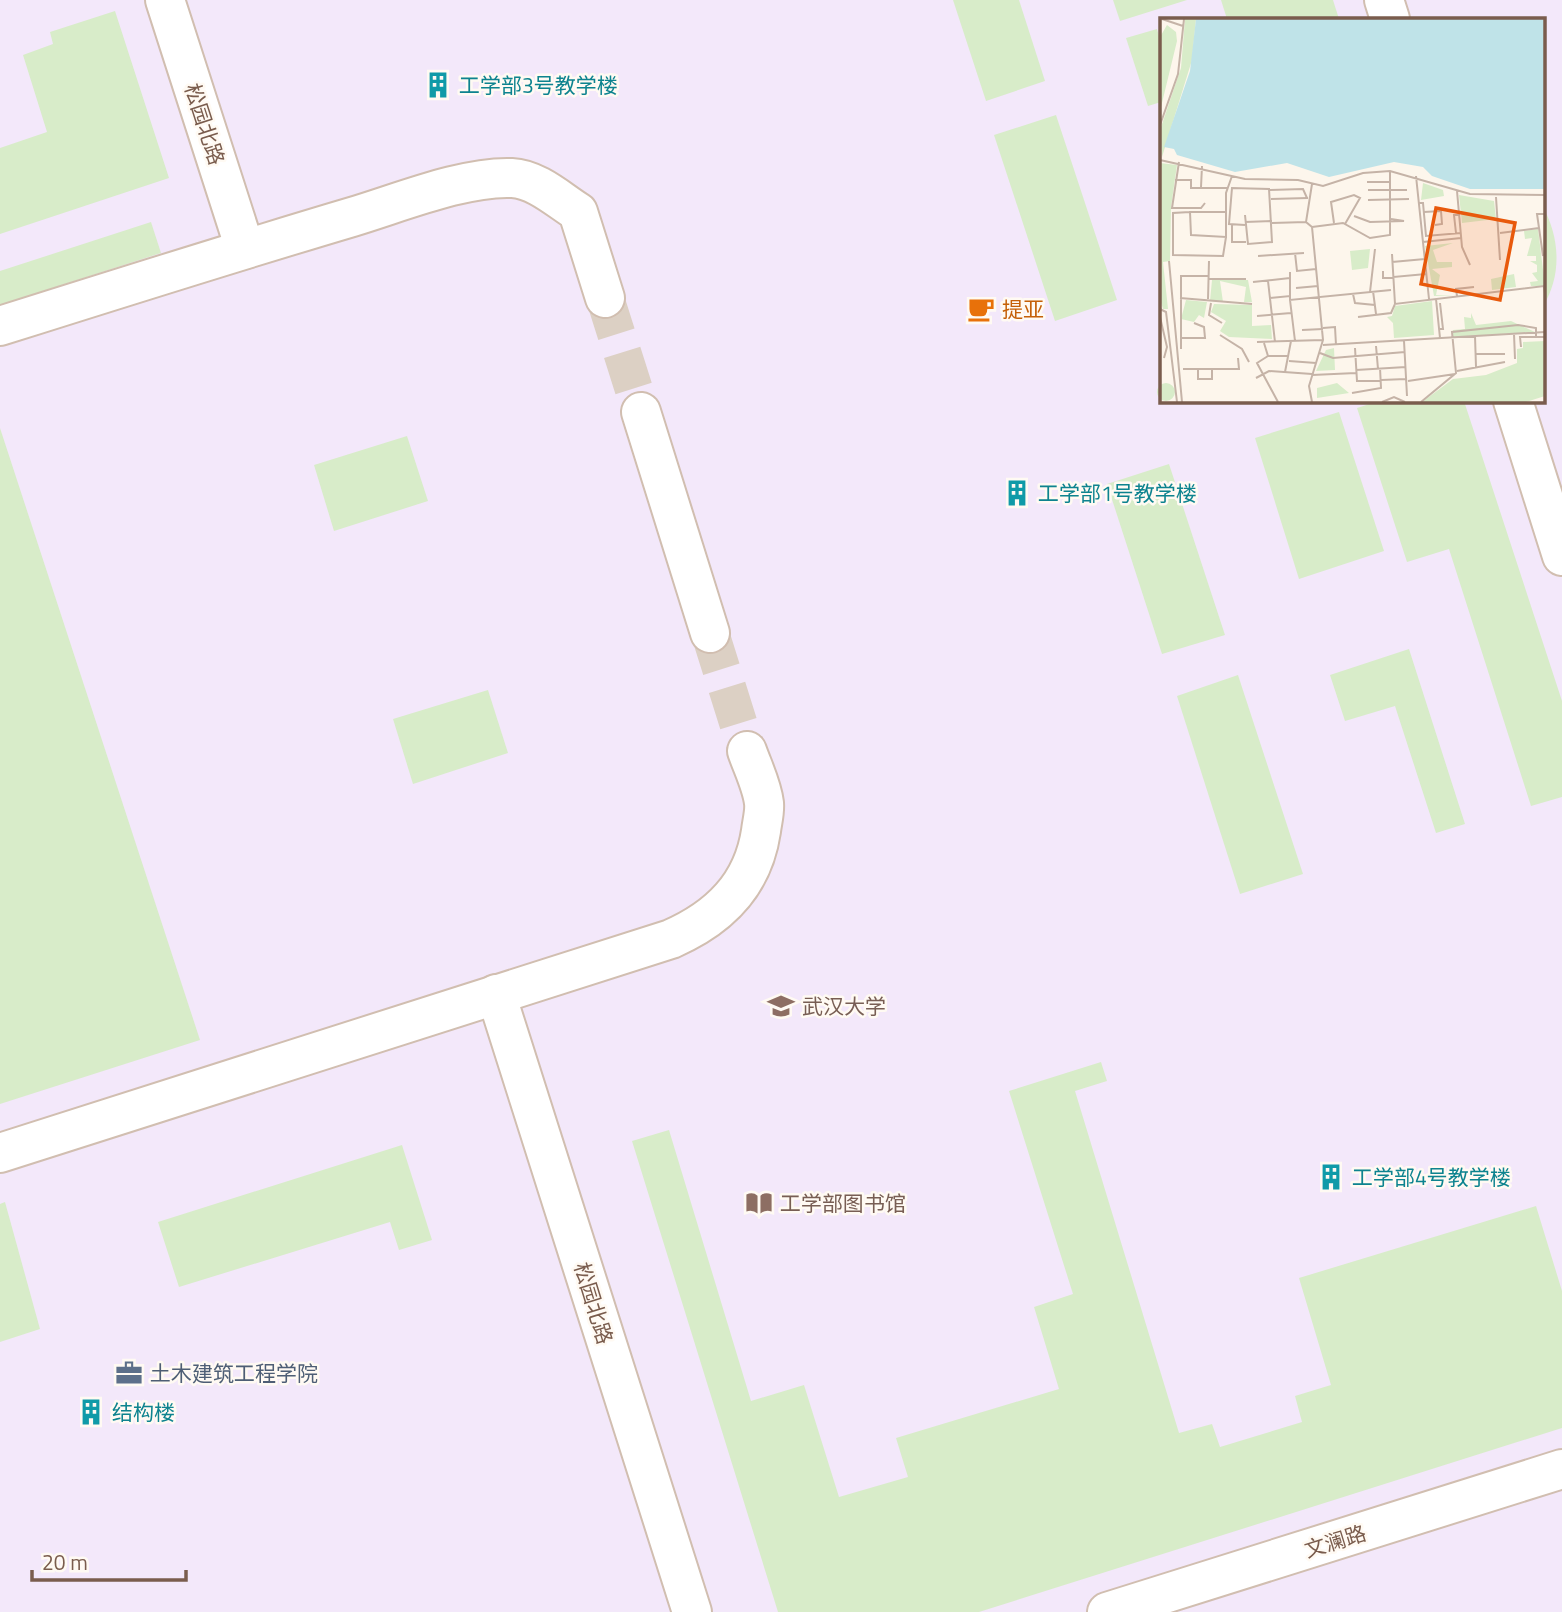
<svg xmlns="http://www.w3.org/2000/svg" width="1562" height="1612" font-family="'Titillium Web','Noto Sans SC',sans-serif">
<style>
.education{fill:#f3e8fa;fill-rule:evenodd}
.green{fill:#d8ecc9}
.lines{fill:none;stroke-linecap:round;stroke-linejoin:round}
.minor-tunnel{stroke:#dcd0c4;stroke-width:38;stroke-dasharray:38 19;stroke-linecap:butt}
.minor-casing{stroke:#d1beb0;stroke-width:42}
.minor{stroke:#fff;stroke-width:38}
.labels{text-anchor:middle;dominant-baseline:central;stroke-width:5;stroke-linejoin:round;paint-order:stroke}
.culture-label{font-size:21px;fill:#0d838f;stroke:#fffaf3;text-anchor:start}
.street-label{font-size:21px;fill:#7a5c4d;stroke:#fffaf3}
.food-label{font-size:21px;fill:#c56008;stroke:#fffaf3;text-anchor:start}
.education-label{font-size:21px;fill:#785e54;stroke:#fffaf3;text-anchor:start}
.service-label{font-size:21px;fill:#4e5e75;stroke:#fffaf3;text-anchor:start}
.inset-road{fill:none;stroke:#c5b3a7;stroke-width:2}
.view{fill:#e8590c;fill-opacity:0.15;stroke:#e8590c;stroke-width:3.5}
.inset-edge{fill:none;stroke:#7a5c4d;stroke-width:3.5}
</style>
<rect width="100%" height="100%" fill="#fdf6ec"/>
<path class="education" d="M0,0H1562V1612H0ZM1161,19H1543V401H1161Z"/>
<g class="green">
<polygon points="953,0 1019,0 1045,81 986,101"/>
<polygon points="1113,0 1187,0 1120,21"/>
<polygon points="1221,0 1333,0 1339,19 1227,19"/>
<polygon points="115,11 169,178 0,234 0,148 47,132 23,55 53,44 50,32"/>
<polygon points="1157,29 1161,43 1161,102 1148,106 1126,38"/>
<polygon points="1056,115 1117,300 1055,321 994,135"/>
<path d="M1543,207C1560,238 1562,276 1543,306Z"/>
<polygon points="151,222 161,253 0,305 0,271"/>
<polygon points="1379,401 1464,401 1562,701 1562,797 1531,806 1449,549 1407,562 1357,408"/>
<polygon points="1339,412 1384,551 1299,579 1255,438"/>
<polygon points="0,428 200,1040 0,1104"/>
<polygon points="407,436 428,501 334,531 314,465"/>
<polygon points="1169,464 1225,635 1162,654 1107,484"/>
<polygon points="1409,649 1465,824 1436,833 1395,706 1345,721 1330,675"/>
<polygon points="1238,675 1303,874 1240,894 1177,696"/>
<polygon points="488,690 508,753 413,784 393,719"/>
<polygon points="1101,1062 1107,1081 1075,1091 1179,1433 1212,1424 1220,1447 1302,1422 1295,1396 1331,1385 1299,1278 1536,1206 1562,1291 1562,1428 979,1612 778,1612 632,1141 669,1130 751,1401 804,1385 839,1497 908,1477 896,1438 1059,1389 1034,1307 1073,1294 1009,1091"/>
<polygon points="402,1145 432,1240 399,1250 390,1222 179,1287 158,1222"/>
<polygon points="5,1202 40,1329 0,1342 0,1204"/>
</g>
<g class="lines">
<g class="minor-tunnel">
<polyline points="605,298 641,412"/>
<polyline points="710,633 747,751"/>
</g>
<g class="minor-casing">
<g id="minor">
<polyline points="165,0 245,249"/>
<polyline points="1384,0 1390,19"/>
<path d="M0,326C117,289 234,252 352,217C399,203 464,176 512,178C536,179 559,200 578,212L605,298"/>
<polyline points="1513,401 1562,556"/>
<polyline points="641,412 710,633"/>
<polyline points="496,994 692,1612"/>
<path d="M0,1153L671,939C719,918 753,885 761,831C762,822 765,812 764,803C762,786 753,768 747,751"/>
<polyline points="1107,1612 1562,1469"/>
</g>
</g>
<use href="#minor" class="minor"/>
</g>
<defs>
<g id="building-bare" transform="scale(2.1)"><path d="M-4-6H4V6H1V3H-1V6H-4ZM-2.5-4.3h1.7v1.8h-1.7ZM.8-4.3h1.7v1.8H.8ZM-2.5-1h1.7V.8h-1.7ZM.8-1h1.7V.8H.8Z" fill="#0f9aa8" stroke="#fffaf3" stroke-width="2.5" paint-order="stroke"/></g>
<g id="cafe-bare" transform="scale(2.1)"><path d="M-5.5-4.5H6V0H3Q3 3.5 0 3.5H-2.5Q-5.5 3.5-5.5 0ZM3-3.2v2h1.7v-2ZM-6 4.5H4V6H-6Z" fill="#e8710a" stroke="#fffaf3" stroke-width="2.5" paint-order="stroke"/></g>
<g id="university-bare" transform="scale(2.1)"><path d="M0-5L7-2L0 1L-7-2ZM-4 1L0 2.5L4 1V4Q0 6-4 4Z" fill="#8d6e63" stroke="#fffaf3" stroke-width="2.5" paint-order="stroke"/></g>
<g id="library-bare" transform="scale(2.1)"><path d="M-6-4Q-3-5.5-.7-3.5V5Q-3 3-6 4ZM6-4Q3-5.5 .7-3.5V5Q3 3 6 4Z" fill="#8d6e63" stroke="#fffaf3" stroke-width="2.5" paint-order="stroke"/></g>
<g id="office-bare" transform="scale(2.1)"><path d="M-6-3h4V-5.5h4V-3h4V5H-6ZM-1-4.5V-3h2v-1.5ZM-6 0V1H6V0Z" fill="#5c6f8a" stroke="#fffaf3" stroke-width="2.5" paint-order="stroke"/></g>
</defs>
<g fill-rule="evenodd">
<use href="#building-bare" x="438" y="85"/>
<use href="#cafe-bare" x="981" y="309"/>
<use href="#building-bare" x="1017" y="493"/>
<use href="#university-bare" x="781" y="1006"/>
<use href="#building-bare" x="1331" y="1177"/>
<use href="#library-bare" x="759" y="1203"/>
<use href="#office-bare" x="129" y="1373"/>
<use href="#building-bare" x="91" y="1412"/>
</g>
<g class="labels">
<g class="culture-label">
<text x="459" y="85">工学部3号教学楼</text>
<text x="1038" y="493">工学部1号教学楼</text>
<text x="1352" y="1177">工学部4号教学楼</text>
<text x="112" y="1412">结构楼</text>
</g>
<g class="street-label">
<text transform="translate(205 124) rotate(72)">松园北路</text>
<text transform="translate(594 1303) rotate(73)">松园北路</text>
<text transform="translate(1335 1541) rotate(-17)">文澜路</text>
</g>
<g class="food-label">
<text x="1002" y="309">提亚</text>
</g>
<g class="education-label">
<text x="802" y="1006">武汉大学</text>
<text x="780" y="1203">工学部图书馆</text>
</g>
<g class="service-label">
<text x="150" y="1373">土木建筑工程学院</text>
</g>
</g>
<g transform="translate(1160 18)">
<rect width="385" height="385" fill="#fdf6ec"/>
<path d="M25,1H36L32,42L2,139L0,112L21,50ZM7,7L16,14L17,23L1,89L0,19ZM0,145L17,147L11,189L10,243L3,244L8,291H3L0,281ZM263,165L283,172L284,178L261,182ZM299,177L334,183L336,201L302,205ZM378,211L385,268H371L370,264L378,263L372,255L377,254V247L370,243H376V238H367L372,220L365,221L364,213ZM293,225L273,232L277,244H292V249L272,251L280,257L276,277H294L274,278L265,228ZM210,231L208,250L192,252L190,233ZM354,256L356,269L332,272L331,261ZM52,262H88L92,284H84L86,269L60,263L63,284L50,283ZM26,282L47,284L44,300L39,297L34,304L21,301ZM272,283L274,317L234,320L233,305L227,299L232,298L235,288ZM54,286L92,287V308L111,307L112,321L69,319L60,313L66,303L51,294ZM311,295L316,307L351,303L375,314L293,319V312L305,311L304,299L311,300ZM385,323V378L366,384H262L293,361L326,357L357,345V331L363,330V324ZM174,330L175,352L156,353L166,332ZM177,365L189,375L157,380V370ZM-3 374a9 9 0 1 1 18 0a9 9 0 1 1-18 0Z" fill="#d8ecc9"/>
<path d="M36,1H385V171H310L272,158L263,149L234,144L169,159L127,145L75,154L17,137L14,131L4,129L30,53Z" fill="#bfe3e8"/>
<path class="inset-road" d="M2,1L23,8M0,107L18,56L24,1M0,142L85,161L138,162L163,168L203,155L230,153L310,176L385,177M19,144L12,190H41L45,185M256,158L269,281M15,162H31V170H67M207,164H230M152,166L146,204L152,209L163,322L149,368L152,384M41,169L42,148M110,172L143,171L147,180M208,172H247M297,173L302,229L310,247M336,179L340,242M111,181L148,180M208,182L249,181M259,185H263L266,218L301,215M30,194L13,195V237L63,238L66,219M66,194H30L31,217L66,219V175L72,158M264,194L281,193L282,206L275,207M85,197L88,226L112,224L109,171L72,170L69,206L85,207M194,198L210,204L244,203L231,201M85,204L112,203M112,205L146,204M174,205L171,184L194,177L200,180L185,206M72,207V224H86M152,209L183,205L210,220L230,217V154M296,215L294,197H299M340,215L379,210M263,224L301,220M135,235L137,253L156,251M232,236L235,286L384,268L385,275M98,238L144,235M383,238L377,196H385M9,243L22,384M232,244L265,241M223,253V260L266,256M130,254V278M49,261H86M108,263L115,324M93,264L130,260M136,270L158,268M213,273L216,296M210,274L215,231M193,276L195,285L215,287M297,278L296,271L314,269M20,280L92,286M110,280L130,278V282L231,272M48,281L49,243M276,281L280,320M130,282L135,323M51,285L49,297L62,305M0,291L6,294L17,384M97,298L131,295M0,299L7,329L4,340M198,299L231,295L235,286M163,310L175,309L176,327M279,311H283L280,285M142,312L163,311M354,316L355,341M60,317L82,331L89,344M315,318L316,349M20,320H45L44,309L34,305M244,323L247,378M97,324L163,322M104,325L108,338H128M163,327L385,314M216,328L218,351M361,329L360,319H385M195,330L197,363L246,361M21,331V258H49M160,335L173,340L245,334M316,336H345M108,338L97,345L118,384M129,343L156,345M23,351H52V361H38V351M52,351H79L78,340M196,352L246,349M297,353L345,344M125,354L131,323M152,357L196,355M96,360L109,353L152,356M248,363L295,356M192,375L221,370L220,350M222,384L234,379L245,384M261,384L296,355L292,314L358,307L376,310V319"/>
<path class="view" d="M276,190L355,205L340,282L261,266Z"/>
<rect width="385" height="385" class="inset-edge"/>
</g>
<path d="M32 1570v10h154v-10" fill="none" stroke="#7a5c4d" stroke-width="3.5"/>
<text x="42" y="1570" font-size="21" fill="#7a5c4d" stroke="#fffaf3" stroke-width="5" paint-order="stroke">20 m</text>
</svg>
